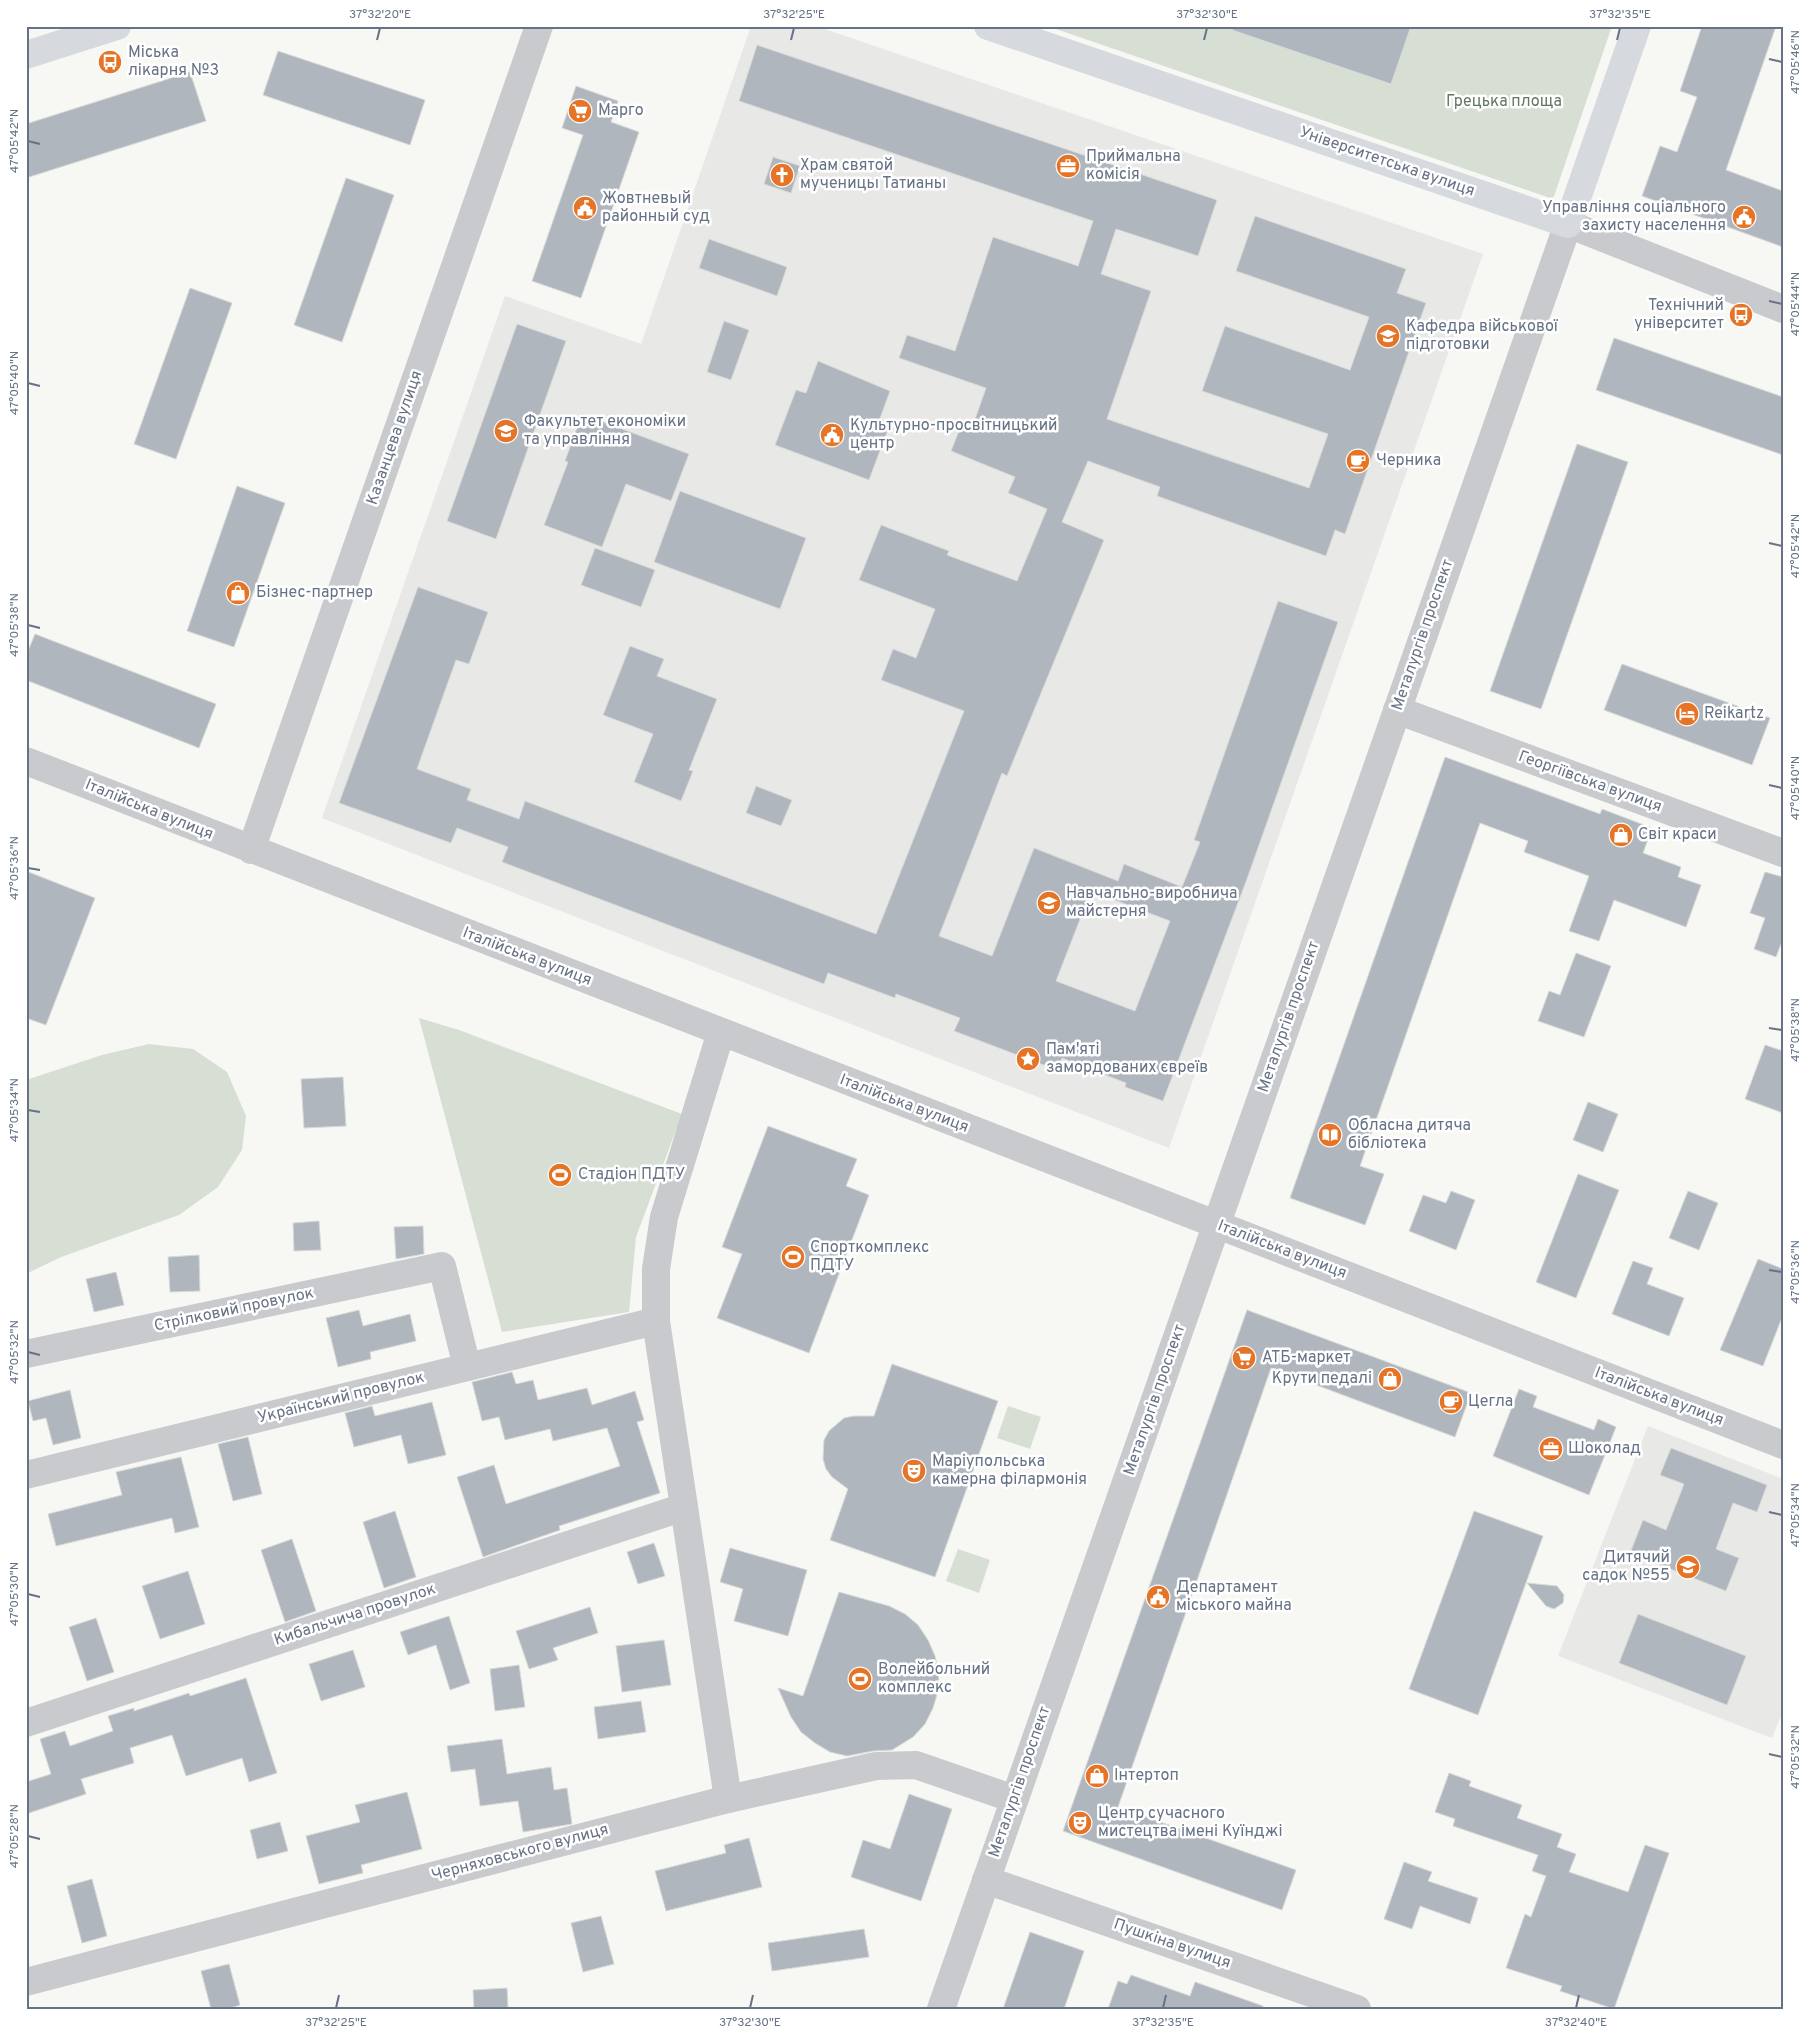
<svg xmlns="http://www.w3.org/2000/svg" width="1809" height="2035" font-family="Overpass,sans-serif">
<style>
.built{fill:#e8e8e7}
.green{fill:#d7dfd5}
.building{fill:#b0b6bd;stroke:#d8d9d7;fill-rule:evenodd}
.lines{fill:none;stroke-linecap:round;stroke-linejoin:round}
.minor{stroke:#c8cace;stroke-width:28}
.major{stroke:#d6dadf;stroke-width:28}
.ticks{fill:none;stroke:#667286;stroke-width:2}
.labels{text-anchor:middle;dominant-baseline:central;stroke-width:5;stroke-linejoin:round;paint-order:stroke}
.poi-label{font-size:16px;fill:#667286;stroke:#fff;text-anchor:start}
.park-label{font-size:16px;fill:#617861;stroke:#fff}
.street-label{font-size:16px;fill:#667286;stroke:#fff}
.neatline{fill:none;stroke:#667286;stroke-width:2}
.ticks-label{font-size:12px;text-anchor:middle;fill:#667286}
</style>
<rect width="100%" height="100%" fill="#f7f7f4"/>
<g class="built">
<polygon points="751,26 816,26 1483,254 1169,1148 322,818 505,296 641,344"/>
<polygon points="1648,1426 1783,1479 1783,1711 1772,1738 1558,1656"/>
</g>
<g class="green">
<polygon points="1047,26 1612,26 1553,199"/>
<polygon points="419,1018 459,1030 682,1114 636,1237 629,1312 502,1332"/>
<polygon points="149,1044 193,1049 227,1072 246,1116 242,1150 218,1187 179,1215 61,1257 26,1274 26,1080 102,1055"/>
<polygon points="1008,1406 1041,1417 1030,1449 997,1438"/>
<polygon points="958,1549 990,1560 979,1593 946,1581"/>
</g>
<g class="building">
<polygon points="1233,26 1411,26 1391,84 1232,30"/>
<polygon points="1702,26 1776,26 1726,170 1783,191 1783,247 1642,196 1660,146 1677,152 1697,97 1680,91"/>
<path d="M757,45L1217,200L1198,256L1116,229L1101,274L1151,291L1107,419L1309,488L1328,434L1202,391L1225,326L1350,370L1369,317L1236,271L1255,216L1406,269L1397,293L1426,303L1345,534L1335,530L1326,556L1157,496L1160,487L1088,461L1062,522L1104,540L1007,776L1002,773L939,936L992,956L1034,848L1118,881L1124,864L1182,887L1200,842L1194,840L1278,601L1338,622L1247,879L1163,1101L1125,1087L1126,1083L1062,1058L1057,1070L954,1031L960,1018L896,994L895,998L828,973L824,984L502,862L508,847L457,828L451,843L339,803L418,587L488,612L469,664L456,660L417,769L471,789L467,800L519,819L525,801L876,934L964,711L881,680L893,649L916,658L935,609L859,580L881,525L949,551L947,555L1017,581L1047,509L1008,493L1015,477L951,451L963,421L973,425L986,388L899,358L907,335L955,351L993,237L1078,266L1093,221L739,101ZM1091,891L1170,921L1135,1011L1056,981Z"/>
<polygon points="278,51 425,100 410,145 263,95"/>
<polygon points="190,72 206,121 26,178 26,124"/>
<polygon points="576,86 618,101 611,122 639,132 581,298 532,281 583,135 562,128"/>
<polygon points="773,157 800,166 791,193 764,184"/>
<polygon points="346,178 394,195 342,342 294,325"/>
<polygon points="709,239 787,267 777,296 699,268"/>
<polygon points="190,288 232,303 176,459 134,444"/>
<polygon points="724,321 749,330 731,380 707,372"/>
<polygon points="517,324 566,341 496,539 447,521"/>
<polygon points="1614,338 1783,397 1783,455 1596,390"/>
<polygon points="818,361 890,391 879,421 890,424 869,480 775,445 796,390 806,393"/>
<polygon points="582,414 689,454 671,501 626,484 602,547 544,525 568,462 565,461"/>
<polygon points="1577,444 1628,462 1541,709 1490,691"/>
<polygon points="237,486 285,503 234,647 187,631"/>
<polygon points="680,491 806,538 780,609 654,562"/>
<polygon points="595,548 655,570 641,607 581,585"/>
<polygon points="35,634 216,704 199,748 26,680 26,656"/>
<polygon points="630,646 664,659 657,676 717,699 689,770 693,771 681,801 634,782 653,734 603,715"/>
<polygon points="1622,664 1770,718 1752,765 1604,710"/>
<polygon points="1445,757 1600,814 1602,809 1652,828 1643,853 1681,867 1678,877 1701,885 1686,927 1614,900 1599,941 1569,931 1589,876 1524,852 1528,841 1480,823 1360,1166 1384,1174 1365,1225 1290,1198"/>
<polygon points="756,786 792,800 781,826 746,813"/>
<polygon points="26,871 95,898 46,1025 26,1018"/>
<polygon points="1765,872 1783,877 1783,939 1776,957 1754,949 1765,918 1750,913"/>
<polygon points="1576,953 1611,966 1584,1037 1538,1021 1549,991 1560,995"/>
<polygon points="1765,1045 1783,1051 1783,1113 1745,1099"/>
<polygon points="343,1077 346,1126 304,1128 301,1079"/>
<polygon points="1588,1102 1618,1114 1603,1152 1573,1140"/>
<polygon points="768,1126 857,1159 846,1186 869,1195 809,1353 717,1318 742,1254 722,1247"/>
<polygon points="1578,1174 1619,1190 1576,1298 1536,1282"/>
<polygon points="1451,1191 1475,1200 1456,1250 1409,1231 1423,1195 1446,1203"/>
<polygon points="1688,1191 1718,1203 1699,1250 1669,1238"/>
<polygon points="319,1221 321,1250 294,1251 293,1223"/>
<polygon points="423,1226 424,1254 396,1259 394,1227"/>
<polygon points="199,1255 200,1291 170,1292 168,1257"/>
<polygon points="1758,1259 1783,1269 1783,1315 1763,1366 1720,1350"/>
<polygon points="1633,1261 1653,1268 1647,1284 1684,1298 1669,1336 1612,1314"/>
<polygon points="116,1272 124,1305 94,1312 86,1279"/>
<polygon points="359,1310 363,1326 410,1314 416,1341 370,1352 371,1359 338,1367 326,1318"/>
<polygon points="1247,1310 1471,1393 1455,1437 1271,1368 1118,1807 1296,1870 1282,1910 1063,1831"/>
<polygon points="892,1364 998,1401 935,1577 830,1540 848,1489 832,1477 826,1469 823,1459 824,1440 829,1431 844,1418 854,1416 874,1416"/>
<polygon points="512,1372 516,1384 533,1380 538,1400 587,1388 592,1405 635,1391 644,1420 637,1422 660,1493 559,1526 560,1530 483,1557 457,1477 494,1465 506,1504 620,1466 607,1428 553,1441 550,1429 505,1440 499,1417 482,1421 472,1382"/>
<polygon points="1519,1389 1537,1396 1533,1407 1594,1430 1598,1419 1616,1427 1589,1495 1493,1456"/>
<polygon points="70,1390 81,1438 53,1445 46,1418 33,1421 28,1401"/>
<polygon points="432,1402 446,1455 408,1464 401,1435 354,1447 345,1413 372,1406 375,1416"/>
<polygon points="248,1437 262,1494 233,1501 218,1444"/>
<polygon points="1671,1448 1767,1485 1757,1512 1733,1503 1716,1549 1739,1558 1726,1591 1630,1553 1643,1520 1666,1530 1684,1484 1660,1475"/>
<polygon points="181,1457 199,1527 175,1533 172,1518 56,1546 48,1514 122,1495 116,1472"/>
<polygon points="395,1511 416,1577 384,1588 363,1522"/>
<polygon points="1474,1511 1543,1536 1478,1715 1409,1689"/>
<polygon points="292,1539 316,1611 285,1622 261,1550"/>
<polygon points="654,1543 665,1576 638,1584 627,1552"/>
<polygon points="730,1548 807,1570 788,1636 734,1621 743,1589 720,1582"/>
<polygon points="188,1571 205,1624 160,1639 142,1586"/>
<polygon points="1527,1583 1557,1586 1564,1595 1563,1603 1554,1609 1546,1606"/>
<polygon points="839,1592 889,1606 905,1614 918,1625 928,1640 935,1656 939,1673 938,1691 933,1708 925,1724 913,1737 892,1750 873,1751 847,1756 830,1752 815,1743 801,1732 791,1717 778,1688 803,1696"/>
<polygon points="590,1607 598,1633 553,1648 558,1660 529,1669 516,1631"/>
<polygon points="1638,1614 1746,1656 1727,1705 1619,1663"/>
<polygon points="449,1616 470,1683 450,1690 436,1645 408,1655 400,1632"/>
<polygon points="96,1618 114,1672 87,1681 69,1627"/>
<polygon points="664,1640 671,1685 622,1692 616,1646"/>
<polygon points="353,1650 365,1687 321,1701 309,1664"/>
<polygon points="519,1665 525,1707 495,1711 490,1669"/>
<polygon points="246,1678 277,1773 249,1782 242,1758 186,1776 172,1735 130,1748 134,1763 81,1779 86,1794 26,1814 26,1782 51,1774 40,1739 65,1731 70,1746 113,1731 108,1716 134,1708 134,1711 189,1693 190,1696"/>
<polygon points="641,1701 646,1732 598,1739 594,1707"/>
<polygon points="502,1739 507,1774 551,1767 554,1790 567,1788 572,1824 523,1832 518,1801 480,1806 475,1769 451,1772 447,1746"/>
<polygon points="1449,1773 1471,1781 1469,1786 1522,1805 1517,1818 1562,1834 1557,1847 1576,1854 1569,1872 1628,1892 1645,1845 1669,1853 1614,2009 1560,1991 1562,1986 1506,1968 1525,1914 1531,1917 1546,1876 1532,1871 1538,1855 1453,1826 1455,1819 1435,1812"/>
<polygon points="407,1792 422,1849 361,1865 363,1873 319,1884 306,1836 360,1822 355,1805"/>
<polygon points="909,1794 952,1809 921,1901 851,1877 863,1840 890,1849"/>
<polygon points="280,1822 288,1851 257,1859 250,1830"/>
<polygon points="749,1838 762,1887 666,1911 655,1871 726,1853 724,1845"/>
<polygon points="1404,1862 1432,1872 1428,1881 1478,1898 1470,1924 1420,1906 1412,1929 1384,1919"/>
<polygon points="92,1879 107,1936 82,1943 67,1886"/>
<polygon points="601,1916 614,1964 583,1972 571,1923"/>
<polygon points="864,1929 869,1957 772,1971 768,1943"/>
<polygon points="1030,1932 1084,1951 1064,2009 1003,2009"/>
<polygon points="229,1964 240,2005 227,2009 211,2009 201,1971"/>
<polygon points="1131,1975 1190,1996 1195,1982 1263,2006 1263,2009 1108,2009 1118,1981 1127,1984"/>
<polygon points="507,1988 508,2009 474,2009 473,1990"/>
</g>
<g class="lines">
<g class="minor">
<polyline points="1397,710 1783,853"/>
<polyline points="26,761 1783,1445"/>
<polyline points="251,850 539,26"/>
<polyline points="721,1032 664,1217 656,1269 656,1321 728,1799"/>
<polyline points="26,1354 442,1266 467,1367"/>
<polyline points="26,1475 656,1321"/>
<polyline points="26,1723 684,1507"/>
<polyline points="986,1880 1357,2009"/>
<polyline points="26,1982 728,1799 876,1766 916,1765 1014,1799"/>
<polyline points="941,2009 1568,224 1783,309"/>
</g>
<g class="major">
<polyline points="988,26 1568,224 1637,26"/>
<polyline points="26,55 117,26"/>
</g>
</g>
<path class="ticks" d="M377,40L380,28M791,40L794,28M1204,40L1207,28M1617,40L1620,28M1769,59L1782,62M28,141L40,144M1769,301L1782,304M28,383L40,386M1769,543L1782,546M28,625L40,628M1769,785L1782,788M28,868L40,870M1769,1028L1782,1030M28,1110L40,1112M1769,1270L1782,1272M28,1352L40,1355M1769,1512L1782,1515M28,1594L40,1597M1769,1754L1782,1757M28,1836L40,1839M336,2008L339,1995M750,2008L753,1995M1163,2008L1166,1995M1576,2008L1579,1995"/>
<defs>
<g id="bus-disc" transform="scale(1.25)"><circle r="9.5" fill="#e67426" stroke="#fff"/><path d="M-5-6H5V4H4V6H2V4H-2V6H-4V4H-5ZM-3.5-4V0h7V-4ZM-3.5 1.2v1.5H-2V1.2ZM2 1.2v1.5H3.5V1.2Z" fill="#fff"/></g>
<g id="supermarket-disc" transform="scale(1.25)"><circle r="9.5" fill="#e67426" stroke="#fff"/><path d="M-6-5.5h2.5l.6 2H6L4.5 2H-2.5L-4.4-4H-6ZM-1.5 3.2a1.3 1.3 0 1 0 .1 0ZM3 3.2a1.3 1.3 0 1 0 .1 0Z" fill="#fff"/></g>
<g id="office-disc" transform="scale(1.25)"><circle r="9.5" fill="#e67426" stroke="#fff"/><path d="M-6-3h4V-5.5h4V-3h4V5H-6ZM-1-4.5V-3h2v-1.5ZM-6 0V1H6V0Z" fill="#fff"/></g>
<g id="church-disc" transform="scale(1.25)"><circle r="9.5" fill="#e67426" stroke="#fff"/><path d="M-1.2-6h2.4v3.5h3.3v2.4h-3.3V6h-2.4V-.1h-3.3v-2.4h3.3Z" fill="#fff"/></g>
<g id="civic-disc" transform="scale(1.25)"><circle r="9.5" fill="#e67426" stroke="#fff"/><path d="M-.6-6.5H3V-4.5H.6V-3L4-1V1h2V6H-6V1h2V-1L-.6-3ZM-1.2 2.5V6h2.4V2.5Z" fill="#fff"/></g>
<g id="university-disc" transform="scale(1.25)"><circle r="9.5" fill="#e67426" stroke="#fff"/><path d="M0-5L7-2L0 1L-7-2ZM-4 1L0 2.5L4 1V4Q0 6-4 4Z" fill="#fff"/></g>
<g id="cafe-disc" transform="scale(1.25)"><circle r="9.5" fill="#e67426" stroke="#fff"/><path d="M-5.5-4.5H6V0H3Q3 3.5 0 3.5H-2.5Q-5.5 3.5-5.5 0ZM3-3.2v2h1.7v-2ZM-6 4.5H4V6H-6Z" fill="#fff"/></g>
<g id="shop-disc" transform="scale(1.25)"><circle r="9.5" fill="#e67426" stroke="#fff"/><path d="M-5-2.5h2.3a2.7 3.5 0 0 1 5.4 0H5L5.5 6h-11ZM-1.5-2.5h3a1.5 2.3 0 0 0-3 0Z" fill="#fff"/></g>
<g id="hotel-disc" transform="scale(1.25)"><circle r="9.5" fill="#e67426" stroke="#fff"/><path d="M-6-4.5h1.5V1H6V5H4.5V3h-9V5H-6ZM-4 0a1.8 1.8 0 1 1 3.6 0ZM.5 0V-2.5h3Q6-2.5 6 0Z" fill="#fff"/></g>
<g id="sight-disc" transform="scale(1.25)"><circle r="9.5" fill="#e67426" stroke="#fff"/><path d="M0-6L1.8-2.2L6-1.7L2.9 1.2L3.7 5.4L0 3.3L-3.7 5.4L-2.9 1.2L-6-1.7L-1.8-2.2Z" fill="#fff"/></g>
<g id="library-disc" transform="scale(1.25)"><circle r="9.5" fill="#e67426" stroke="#fff"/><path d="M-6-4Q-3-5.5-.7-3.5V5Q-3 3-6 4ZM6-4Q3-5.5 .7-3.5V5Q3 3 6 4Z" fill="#fff"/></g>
<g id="stadium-disc" transform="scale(1.25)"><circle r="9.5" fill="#e67426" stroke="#fff"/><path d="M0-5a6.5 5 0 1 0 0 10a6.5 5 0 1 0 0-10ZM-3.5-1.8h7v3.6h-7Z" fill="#fff"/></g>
<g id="theatre-disc" transform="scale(1.25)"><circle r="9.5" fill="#e67426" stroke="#fff"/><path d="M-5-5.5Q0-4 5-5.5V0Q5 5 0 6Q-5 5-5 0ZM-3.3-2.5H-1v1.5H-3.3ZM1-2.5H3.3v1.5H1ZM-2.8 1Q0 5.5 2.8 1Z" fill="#fff"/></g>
<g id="school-disc" transform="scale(1.25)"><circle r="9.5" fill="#e67426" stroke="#fff"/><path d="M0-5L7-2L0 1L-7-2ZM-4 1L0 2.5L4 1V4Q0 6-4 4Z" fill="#fff"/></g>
</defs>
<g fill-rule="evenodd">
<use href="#bus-disc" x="110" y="62"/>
<use href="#supermarket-disc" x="580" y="111"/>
<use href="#office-disc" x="1068" y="166"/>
<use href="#church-disc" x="782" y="175"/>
<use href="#civic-disc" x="585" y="208"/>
<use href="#civic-disc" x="1744" y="217"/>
<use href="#bus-disc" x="1741" y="315"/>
<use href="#university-disc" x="1388" y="336"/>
<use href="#university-disc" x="506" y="431"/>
<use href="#civic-disc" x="832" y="435"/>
<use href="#cafe-disc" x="1358" y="461"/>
<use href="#shop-disc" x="238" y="593"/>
<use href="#hotel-disc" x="1687" y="714"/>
<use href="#shop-disc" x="1621" y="835"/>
<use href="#university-disc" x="1049" y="903"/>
<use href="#sight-disc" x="1028" y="1059"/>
<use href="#library-disc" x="1330" y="1135"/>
<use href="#stadium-disc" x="560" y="1175"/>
<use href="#stadium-disc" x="793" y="1257"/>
<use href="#supermarket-disc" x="1244" y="1358"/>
<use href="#shop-disc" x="1390" y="1379"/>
<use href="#cafe-disc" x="1451" y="1402"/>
<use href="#office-disc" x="1551" y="1449"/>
<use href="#theatre-disc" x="914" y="1471"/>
<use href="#school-disc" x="1688" y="1567"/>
<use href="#civic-disc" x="1158" y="1597"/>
<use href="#stadium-disc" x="860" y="1679"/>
<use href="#shop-disc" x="1097" y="1776"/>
<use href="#theatre-disc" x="1080" y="1823"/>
</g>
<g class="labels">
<g class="poi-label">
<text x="128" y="53">Міська<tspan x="128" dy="18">лікарня №3</tspan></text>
<text x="598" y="111">Марго</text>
<text x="1086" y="157">Приймальна<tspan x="1086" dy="18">комісія</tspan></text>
<text x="800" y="166">Храм святой<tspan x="800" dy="18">мученицы Татианы</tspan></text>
<text x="602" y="199">Жовтневый<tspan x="602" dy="18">районный суд</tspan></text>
<text x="1726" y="208" text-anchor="end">Управління соціального<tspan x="1726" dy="18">захисту населення</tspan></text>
<text x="1724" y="306" text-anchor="end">Технічний<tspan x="1724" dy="18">університет</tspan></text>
<text x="1406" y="327">Кафедра військової<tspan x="1406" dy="18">підготовки</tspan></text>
<text x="524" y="422">Факультет економіки<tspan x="524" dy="18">та управління</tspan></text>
<text x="850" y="426">Культурно-просвітницький<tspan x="850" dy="18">центр</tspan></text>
<text x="1376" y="461">Черника</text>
<text x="256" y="593">Бізнес-партнер</text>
<text x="1704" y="714">Reikartz</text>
<text x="1638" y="835">Свiт краси</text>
<text x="1066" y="894">Навчально-виробнича<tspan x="1066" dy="18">майстерня</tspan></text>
<text x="1046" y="1050">Пам'яті<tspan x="1046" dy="18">замордованих євреїв</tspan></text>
<text x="1348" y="1126">Обласна дитяча<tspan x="1348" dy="18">бібліотека</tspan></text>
<text x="578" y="1175">Стадіон ПДТУ</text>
<text x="810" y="1248">Спорткомплекс<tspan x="810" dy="18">ПДТУ</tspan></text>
<text x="1262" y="1358">АТБ-маркет</text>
<text x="1372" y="1379" text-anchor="end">Крути педалі</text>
<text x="1468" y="1402">Цегла</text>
<text x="1568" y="1449">Шоколад</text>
<text x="932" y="1462">Маріупольська<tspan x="932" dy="18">камерна філармонія</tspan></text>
<text x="1670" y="1558" text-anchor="end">Дитячий<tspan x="1670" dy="18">садок №55</tspan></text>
<text x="1176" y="1588">Департамент<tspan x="1176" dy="18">міського майна</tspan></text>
<text x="878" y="1670">Волейбольний<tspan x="878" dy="18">комплекс</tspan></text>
<text x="1114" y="1776">Інтертоп</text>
<text x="1098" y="1814">Центр сучасного<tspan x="1098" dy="18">мистецтва імені Куїнджі</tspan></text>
</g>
<g class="park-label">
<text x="1504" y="102">Грецька площа</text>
</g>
<g class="street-label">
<text transform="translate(1387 162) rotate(19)">Університетська вулиця</text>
<text transform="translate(395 438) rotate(-71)">Казанцева вулиця</text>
<text transform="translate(1423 635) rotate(-71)">Металургів проспект</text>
<text transform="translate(1590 782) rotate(20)">Георгіївська вулиця</text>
<text transform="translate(149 810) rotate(22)">Італійська вулиця</text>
<text transform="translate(527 957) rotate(21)">Італійська вулиця</text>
<text transform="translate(1289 1017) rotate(-71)">Металургів проспект</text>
<text transform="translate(904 1104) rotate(21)">Італійська вулиця</text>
<text transform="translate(1282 1250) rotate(21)">Італійська вулиця</text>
<text transform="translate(234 1310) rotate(-12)">Стрілковий провулок</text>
<text transform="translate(1659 1397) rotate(21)">Італійська вулиця</text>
<text transform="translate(341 1398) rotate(-14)">Український провулок</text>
<text transform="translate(1155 1400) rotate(-71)">Металургів проспект</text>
<text transform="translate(355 1615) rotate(-18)">Кибальчича провулок</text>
<text transform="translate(1020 1782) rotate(-71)">Металургів проспект</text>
<text transform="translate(520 1853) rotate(-15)">Черняховського вулиця</text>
<text transform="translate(1172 1944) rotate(19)">Пушкіна вулиця</text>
</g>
</g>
<rect width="1809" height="2035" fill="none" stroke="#ffffff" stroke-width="55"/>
<rect x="28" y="28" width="1754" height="1980" class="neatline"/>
<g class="ticks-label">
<text x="380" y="18">37°32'20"E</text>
<text x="794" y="18">37°32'25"E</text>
<text x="1207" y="18">37°32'30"E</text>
<text x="1620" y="18">37°32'35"E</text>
<text transform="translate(1795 62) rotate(-90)" y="4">47°05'46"N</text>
<text transform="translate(14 141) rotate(-90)" y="4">47°05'42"N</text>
<text transform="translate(1795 304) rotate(-90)" y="4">47°05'44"N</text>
<text transform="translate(14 383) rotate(-90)" y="4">47°05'40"N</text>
<text transform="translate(1795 546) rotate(-90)" y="4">47°05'42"N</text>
<text transform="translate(14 625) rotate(-90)" y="4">47°05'38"N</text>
<text transform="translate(1795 788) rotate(-90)" y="4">47°05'40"N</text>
<text transform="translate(14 868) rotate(-90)" y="4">47°05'36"N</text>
<text transform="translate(1795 1030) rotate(-90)" y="4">47°05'38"N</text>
<text transform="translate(14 1110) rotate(-90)" y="4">47°05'34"N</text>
<text transform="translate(1795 1272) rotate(-90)" y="4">47°05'36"N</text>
<text transform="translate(14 1352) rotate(-90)" y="4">47°05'32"N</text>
<text transform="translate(1795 1515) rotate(-90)" y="4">47°05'34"N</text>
<text transform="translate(14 1594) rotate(-90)" y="4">47°05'30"N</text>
<text transform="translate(1795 1757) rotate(-90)" y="4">47°05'32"N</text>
<text transform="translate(14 1836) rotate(-90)" y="4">47°05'28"N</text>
<text x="336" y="2026">37°32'25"E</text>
<text x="750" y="2026">37°32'30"E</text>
<text x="1163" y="2026">37°32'35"E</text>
<text x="1576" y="2026">37°32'40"E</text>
</g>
</svg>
